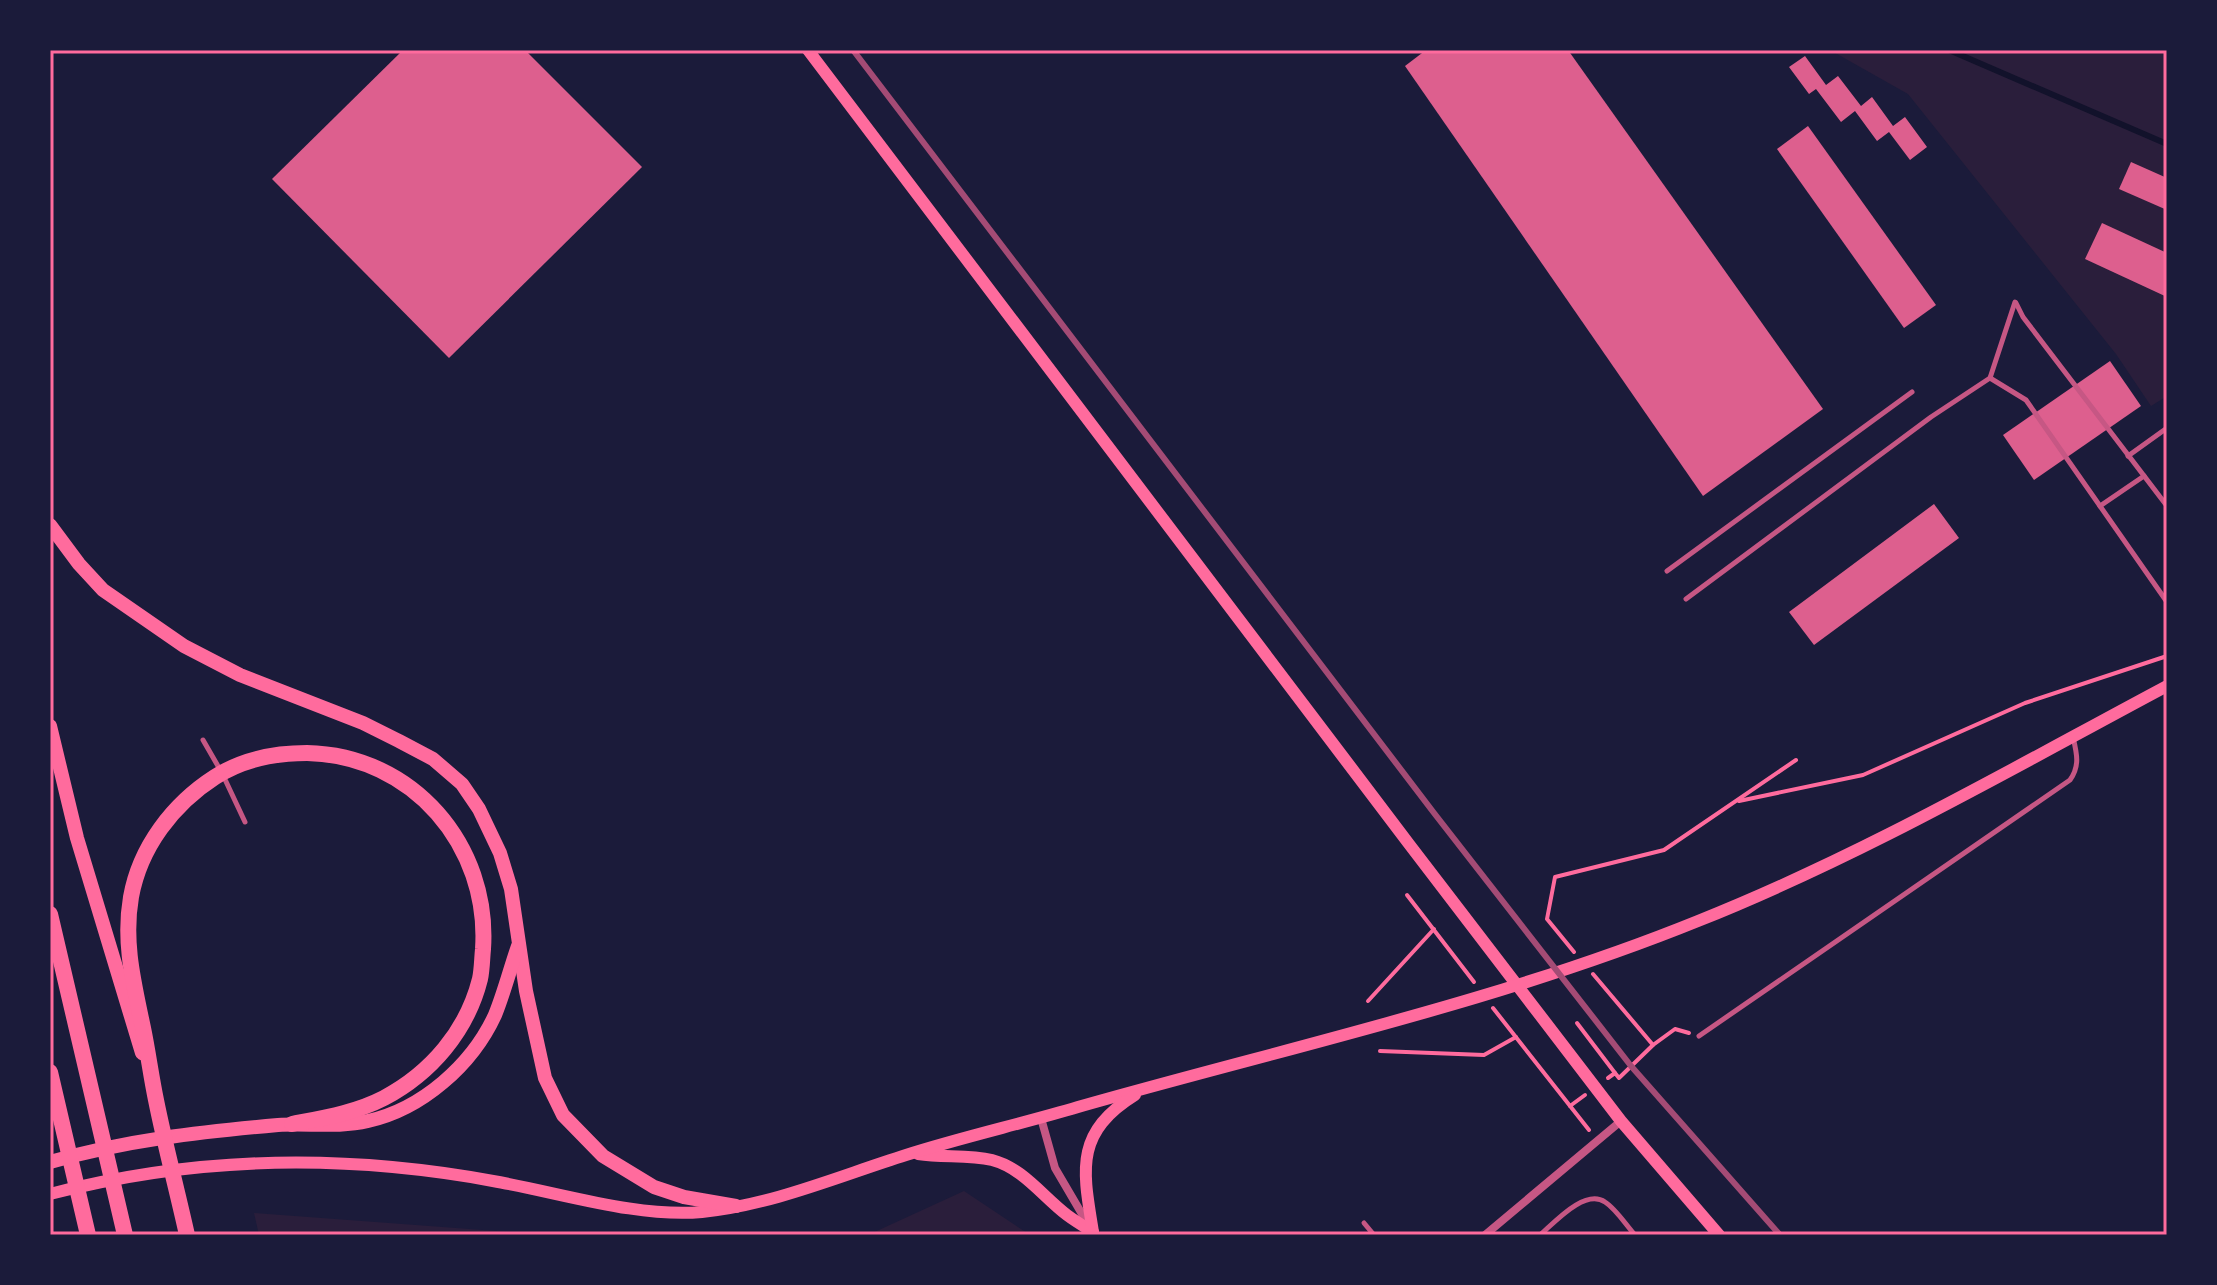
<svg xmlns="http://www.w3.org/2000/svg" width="2217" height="1285" font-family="'Varela Round',sans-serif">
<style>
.green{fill:#2a1e3b}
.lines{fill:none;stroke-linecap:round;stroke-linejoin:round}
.stream{stroke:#12122b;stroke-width:6}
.building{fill:#dd5f8e}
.path{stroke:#ff6b9d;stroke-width:4}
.service{stroke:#c65784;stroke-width:5}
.minor{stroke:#c65784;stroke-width:8}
.secondary{stroke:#ff6b9d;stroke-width:12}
.primary{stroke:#ff6b9d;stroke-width:14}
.motorway{stroke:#ff6b9d;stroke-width:16}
.rail{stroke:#a44b75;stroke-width:6}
.neatline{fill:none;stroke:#ff6b9d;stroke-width:3}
</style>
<rect width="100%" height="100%" fill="#1b1b3a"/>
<g class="green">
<polygon points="1830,50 2167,50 2167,396 2151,406 2116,354 1908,94"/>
<polygon points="964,1191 1030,1235 868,1235"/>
<polygon points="254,1213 510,1232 526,1235 259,1235"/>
</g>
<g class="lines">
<polyline class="stream" points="1949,50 2167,144"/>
</g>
<g class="building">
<polygon points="403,50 525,50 642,167 449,358 272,179"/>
<polygon points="1426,50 1568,50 1823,409 1703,496 1405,66"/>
<polygon points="1805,56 1826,85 1838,76 1861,106 1872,97 1893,126 1905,117 1927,147 1910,160 1889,132 1877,141 1855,111 1841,122 1816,89 1809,94 1789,67"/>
<polygon points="1808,126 1936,305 1904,328 1777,149"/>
<polygon points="2131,162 2167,178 2167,210 2119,189"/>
<polygon points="2102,223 2167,253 2167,297 2085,259"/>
<polygon points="2110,361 2141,406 2034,480 2003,435"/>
<polygon points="1934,504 1959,538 1814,645 1789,612"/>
</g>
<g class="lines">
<g class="path">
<polyline points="1739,801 1863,775 2025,703 2167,656"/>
<polyline points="1407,895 1474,982"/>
<polyline points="1574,952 1547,919 1555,877 1664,850 1796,760"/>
<polyline points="1593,974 1653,1045"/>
<polyline points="1368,1001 1434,929"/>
<polyline points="1493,1008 1589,1130"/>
<polyline points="1577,1023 1615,1073"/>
<polyline points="1380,1051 1484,1055 1516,1037"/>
<polyline points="1608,1078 1615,1073 1619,1078 1653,1045 1675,1029 1689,1033"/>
<polyline points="1570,1106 1585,1095"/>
</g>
<g class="service">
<polyline points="2016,303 2023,317 2167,506"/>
<polyline points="1990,378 2026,400 2167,602"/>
<polyline points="2128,456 2167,428"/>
<polyline points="2100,506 2144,476"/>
<polyline points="1667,571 1912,392"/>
<polyline points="1686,599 1931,417 1990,378 2015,302"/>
<polyline points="203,740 222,773 245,822"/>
<path d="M1699,1036L2070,780C2080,766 2077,754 2073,737"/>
<polyline points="1364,1223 1374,1235"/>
<path d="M1540,1235C1554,1223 1585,1188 1605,1202C1616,1209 1626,1225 1635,1235"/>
</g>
<g class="minor">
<polyline points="1041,1118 1055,1168 1089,1226"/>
<polyline points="1485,1235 1621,1121"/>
</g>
<g class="secondary">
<polyline points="808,50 1409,844 1621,1121 1719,1235"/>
<path d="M918,1154C943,1158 968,1154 992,1160C1023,1168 1043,1197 1067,1215C1075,1221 1085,1227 1093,1232"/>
<path d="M50,1194C195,1156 346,1154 493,1181C558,1192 637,1218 702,1212C772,1205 839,1176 906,1155C962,1137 1021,1124 1078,1107C1285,1048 1498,1002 1698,921C1861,856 2013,768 2167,686"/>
<path d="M1093,1232C1083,1170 1074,1133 1135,1095"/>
</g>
<g class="primary">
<polyline points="50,525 79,564 103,590 184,646 240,675 363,723 399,741 433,759 462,784 479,809 500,853 511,889 526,991 545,1078 563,1115 603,1156 654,1187 684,1197 736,1206"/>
<polyline points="50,726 77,838 142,1053"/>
<path d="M50,1162C127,1140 199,1132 278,1125C308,1123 338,1128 368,1121C422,1109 472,1065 495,1015C504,993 510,969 518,946"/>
</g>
<g class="motorway">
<polyline points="50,914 125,1235"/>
<polyline points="50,1072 88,1235"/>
<path d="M187,1235C177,1190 165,1145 156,1100C151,1076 148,1052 143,1028C134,984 123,943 131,897C140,847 173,804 215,777C243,759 274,753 307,753C413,755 490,846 483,949C482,959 482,970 480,979C467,1031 431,1073 384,1098C355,1113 323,1118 292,1124"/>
</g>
<polyline class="rail" points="853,50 1434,813 1631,1066 1780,1235"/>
</g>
<rect width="2217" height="1285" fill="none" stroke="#1b1b3a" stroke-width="104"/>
<rect x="52" y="52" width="2113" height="1181" class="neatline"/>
</svg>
